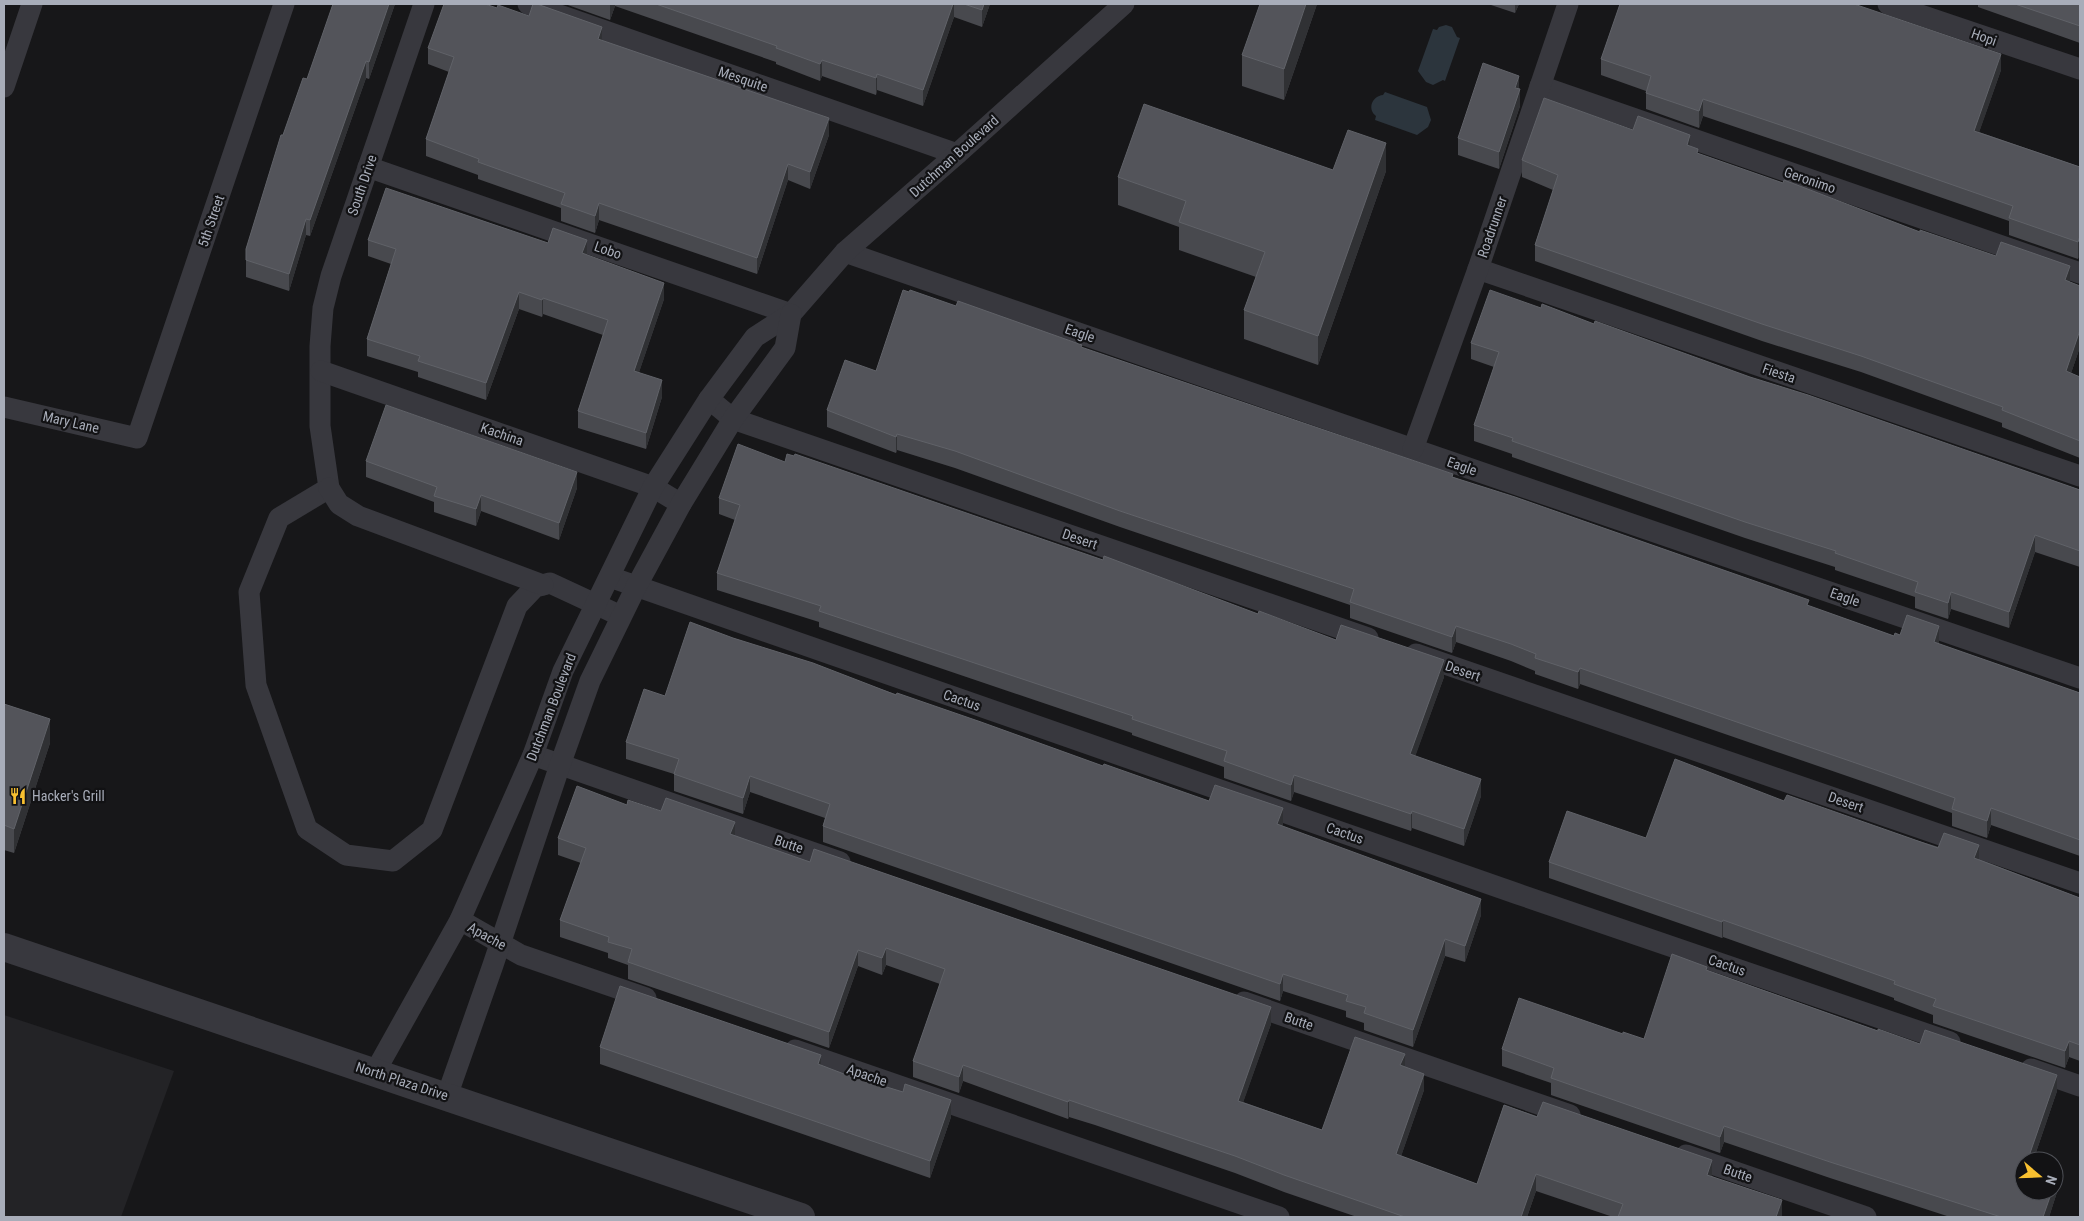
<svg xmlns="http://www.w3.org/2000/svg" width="2084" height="1221" font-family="'Roboto Condensed',sans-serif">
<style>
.built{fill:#232326}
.water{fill:#2c353d}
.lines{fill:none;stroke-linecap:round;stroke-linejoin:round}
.service{stroke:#38383e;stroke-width:21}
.minor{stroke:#38383e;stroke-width:28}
.wall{fill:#48494e}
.shaded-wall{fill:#303134}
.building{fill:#53545a;stroke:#606268}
.labels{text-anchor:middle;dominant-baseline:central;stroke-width:4.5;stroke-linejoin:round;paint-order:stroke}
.street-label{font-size:14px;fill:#a8adb9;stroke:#121214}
.poi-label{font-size:14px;fill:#a8adb9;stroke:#121214;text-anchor:start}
</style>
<rect width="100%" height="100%" fill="#171719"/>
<polygon class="built" points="4,1015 174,1071 121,1217 4,1217"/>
<g class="water">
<polygon points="1446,25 1452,27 1457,37 1460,38 1445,81 1443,80 1433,85 1426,82 1418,71 1433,29 1437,30 1439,27"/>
<path d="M1385,92L1427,107L1431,120L1428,127L1417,135L1375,120L1376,116C1367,109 1372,96 1383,95Z"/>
</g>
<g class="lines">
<g class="service">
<polyline points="424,4 331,276 323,308 320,346 320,426 329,488 279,518 249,592 256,685 307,829 346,855 393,861 432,830 517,606 535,587 550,583 621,616"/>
<polyline points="528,4 957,154"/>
<polyline points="1888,4 2080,69"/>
<polyline points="1540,86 2080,273"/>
<polyline points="4,87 32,4"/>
<polyline points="368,167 791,314"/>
<polyline points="845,252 1413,449 2080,678"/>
<polyline points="1478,269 2080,476"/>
<polyline points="321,371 653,487 681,504"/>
<polyline points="709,399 733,419 1368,638"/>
<polyline points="4,407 137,438 284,4"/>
<polyline points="1413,449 1478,269 1568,4"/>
<polyline points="329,488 339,504 358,516 543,585"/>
<polyline points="610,577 1518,894 1950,1042"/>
<polyline points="1416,654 2080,883"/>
<polyline points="533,755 840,862"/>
<polyline points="460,920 521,955 646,998"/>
<polyline points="1244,1002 1570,1115"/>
<polyline points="795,1050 1279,1217"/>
<polyline points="2031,1069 2080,1086"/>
<polyline points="375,1072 460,920 533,755 563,671 653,487 709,399 755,337 791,314 845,252 957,154 1124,4"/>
<polyline points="447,1096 493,965 560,765 590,681 636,587 681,504 733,419 785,348 791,314"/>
<polyline points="1686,1155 1866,1217"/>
</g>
<polyline class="minor" points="4,947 801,1217"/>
</g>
<g class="wall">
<polygon points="395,4 369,79 366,78 310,236 306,235 289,291 246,277 246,249 283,135 307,79"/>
<polygon points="565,4 990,4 982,27 954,17 923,106 877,90 876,95 822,76 820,81 776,64 776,62 615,6 610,20"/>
<polygon points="1317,4 1284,100 1242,86 1242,55"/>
<polygon points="1488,4 1519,4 1515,13"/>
<polygon points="1618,4 1854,4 2001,70 1979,132 2080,167 2080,253 2078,259 2009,235 2009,221 1801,149 1703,116 1699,128 1646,109 1646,91 1601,75 1601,59 1620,5"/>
<polygon points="1977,4 2080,4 2080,43 1978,7 1978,4"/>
<polygon points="602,41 829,135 810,189 788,180 757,274 599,220 595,233 561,221 561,208 478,179 478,175 426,156 426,139 449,72 428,64 428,48"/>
<polygon points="1519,89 1520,106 1499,169 1458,155 1458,138"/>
<polygon points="1633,130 1690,146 1698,154 1920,232 2070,282 2080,347 2071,373 2080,377 2080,458 2002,427 2002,423 1861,372 1762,341 1535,261 1535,245 1553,190 1522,177 1522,160"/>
<polygon points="1333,170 1386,171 1318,365 1244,339 1244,310 1256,277 1179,250 1179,227 1118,205 1118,177"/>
<polygon points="368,240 548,243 587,255 664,299 639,372 662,397 646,449 578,428 578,411 603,335 543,314 542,317 519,309 486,400 418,377 418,372 367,356 367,339 391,264 368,256"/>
<polygon points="956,306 1082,348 1453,477 1809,606 1894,636 1900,635 1939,643 1939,644 2080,693 2080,856 1991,825 1987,838 1952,826 1952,813 1876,786 1580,684 1578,689 1535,674 1535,671 1511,661 1456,642 1452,653 1350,618 1350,605 1120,527 955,468 897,450 896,453 827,427 827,410"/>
<polygon points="1541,308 1594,324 2080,490 2080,567 2035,552 2009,628 1951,609 1948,619 1915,608 1915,597 1835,570 1835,567 1745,538 1512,457 1512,454 1474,441 1474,425 1494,367 1471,359 1471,343"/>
<polygon points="366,461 577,488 559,540 481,511 476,526 434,512 434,502 366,477"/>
<polygon points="785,462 1258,614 1444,677 1415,756 1481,796 1464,846 1412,828 1411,831 1294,792 1291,801 1224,778 1224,767 1132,735 1132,733 819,627 819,622 717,590 717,573 735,520 719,514 719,498"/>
<polygon points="733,638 1103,766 1282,826 1481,915 1465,962 1445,956 1413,1047 1364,1030 1364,1023 1346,1017 1346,1011 1283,991 1280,1001 823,842 823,826 825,818 750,792 743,814 674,791 674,774 626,759 626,742 665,696"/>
<polygon points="4,704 50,743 14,853 4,850"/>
<polygon points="1784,801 1979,859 2080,898 2080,1061 2069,1057 2065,1068 1933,1023 1933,1015 1894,1000 1894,998 1723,937 1722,938 1549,878 1549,862 1646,838"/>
<polygon points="627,805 735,836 1271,1024 1243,1102 1322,1130 1405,1067 1424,1090 1401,1156 1477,1184 1504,1105 1712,1176 1782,1217 1613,1217 1536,1191 1527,1217 1357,1217 1284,1192 1235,1173 1095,1125 1069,1117 1068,1119 963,1081 959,1093 913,1077 913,1061 940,984 886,965 882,975 858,966 829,1048 628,979 628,965 608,958 608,953 560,937 560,920 581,863 558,855 558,838"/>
<polygon points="1707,970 1878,1031 2057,1091 2033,1161 2059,1186 2049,1217 1950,1217 1830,1178 1724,1142 1720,1153 1551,1095 1551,1083 1502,1066 1502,1049 1623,1034 1644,1039"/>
<polygon points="600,1047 821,1065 844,1074 903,1092 951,1117 930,1178 600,1064"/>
</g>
<g class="shaded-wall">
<polygon points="389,4 395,4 369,79 369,62"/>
<polygon points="610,4 615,4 615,6 610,20"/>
<polygon points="953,4 954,4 954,17 923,106 923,90"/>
<polygon points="984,4 990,4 982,27 982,10"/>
<polygon points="1306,4 1317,4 1284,100 1284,69"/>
<polygon points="1515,4 1519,4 1515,13"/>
<polygon points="602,27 602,43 598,39"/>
<polygon points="2001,54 2001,70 1974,147 1974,131"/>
<polygon points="822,60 822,76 820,81 820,64"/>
<polygon points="366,61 366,78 310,236 310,220"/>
<polygon points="877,74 877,90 876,95 876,78"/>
<polygon points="1519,76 1519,92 1515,88"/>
<polygon points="1520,89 1520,106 1499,169 1499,152"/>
<polygon points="1703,99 1703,116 1699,128 1699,111"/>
<polygon points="829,118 829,135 810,189 810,172"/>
<polygon points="1690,135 1690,151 1687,145"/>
<polygon points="1386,143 1386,171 1318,365 1318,336"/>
<polygon points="788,164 788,180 757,274 757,258"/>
<polygon points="599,203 599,220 595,233 595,216"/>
<polygon points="306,219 306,235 289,291 289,274"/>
<polygon points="2080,236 2080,253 2078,259 2078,242"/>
<polygon points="587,240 587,256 582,253"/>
<polygon points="2070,266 2070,283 2065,280"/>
<polygon points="664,283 664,299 634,387 634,371"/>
<polygon points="519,292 519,309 486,400 486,383"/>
<polygon points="543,298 543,314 542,317 542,300"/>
<polygon points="2080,330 2080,347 2066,388 2066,371"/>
<polygon points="662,380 662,397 646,449 646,433"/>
<polygon points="897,434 897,450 896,453 896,437"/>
<polygon points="577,472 577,488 559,540 559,523"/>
<polygon points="481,495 481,511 476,526 476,509"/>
<polygon points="2035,535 2035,552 2009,628 2009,612"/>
<polygon points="1951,592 1951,609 1948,619 1948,603"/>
<polygon points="1456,626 1456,642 1452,653 1452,637"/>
<polygon points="1939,626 1939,643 1934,659 1934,642"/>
<polygon points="1444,660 1444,677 1410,771 1410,754"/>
<polygon points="1580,668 1580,684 1578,689 1578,672"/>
<polygon points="50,719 50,743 14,853 14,829"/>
<polygon points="1294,775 1294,792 1291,801 1291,785"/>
<polygon points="750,776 750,792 743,814 743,798"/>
<polygon points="1481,779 1481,796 1464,846 1464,829"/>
<polygon points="1283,808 1283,825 1277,840 1277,824"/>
<polygon points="1991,808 1991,825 1987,838 1987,821"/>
<polygon points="1412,811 1412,828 1411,831 1411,814"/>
<polygon points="735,822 735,838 730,834"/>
<polygon points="1979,845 1979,861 1974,858"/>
<polygon points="1481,899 1481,915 1465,962 1465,946"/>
<polygon points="1723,920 1723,937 1722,938 1722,922"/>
<polygon points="1445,939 1445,956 1413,1047 1413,1030"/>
<polygon points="886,948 886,965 882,975 882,958"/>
<polygon points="858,950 858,966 829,1048 829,1032"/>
<polygon points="1283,974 1283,991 1280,1001 1280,984"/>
<polygon points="1271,1007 1271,1024 1238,1117 1238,1101"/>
<polygon points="2069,1041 2069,1057 2065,1068 2065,1051"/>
<polygon points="1405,1054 1405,1070 1400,1065"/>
<polygon points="821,1055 821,1072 818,1064"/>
<polygon points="963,1065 963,1081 959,1093 959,1077"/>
<polygon points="1424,1074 1424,1090 1396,1171 1396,1154"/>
<polygon points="2057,1075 2057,1091 2033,1161 2028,1159"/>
<polygon points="951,1100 951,1117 930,1178 930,1161"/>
<polygon points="1069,1100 1069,1117 1068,1119 1068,1102"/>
<polygon points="1724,1126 1724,1142 1720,1153 1720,1137"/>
<polygon points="1712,1160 1712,1177 1707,1175"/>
<polygon points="2059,1170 2059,1186 2049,1217 2043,1217 2052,1191 2054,1191 2054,1185"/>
<polygon points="1536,1174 1536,1191 1527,1217 1521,1217"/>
<polygon points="1782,1200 1782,1217 1776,1217"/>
</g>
<g class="building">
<polygon points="333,4 389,4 369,62 366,61 310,220 306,219 289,274 246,260 246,249 281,135 283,135 303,78 307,79"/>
<polygon points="444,4 485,4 497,8 498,5 529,16 533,4 537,4 602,27 598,39 829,118 810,172 788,164 757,258 599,203 595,216 561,204 565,193 478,162 479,159 426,139 454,57 428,48"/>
<polygon points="656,4 953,4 923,90 877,74 876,78 822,60 820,64 776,48 777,46"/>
<polygon points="964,4 984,4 982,10"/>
<polygon points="1260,4 1306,4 1284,69 1242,55"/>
<polygon points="1620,4 1854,4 2001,54 1974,131 2080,167 2080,236 2078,242 2009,218 2013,206 1801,132 1703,99 1699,111 1646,93 1651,76 1601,59"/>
<polygon points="2015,4 2080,4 2080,26"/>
<polygon points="1483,63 1519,76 1515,88 1520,89 1499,152 1458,138"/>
<polygon points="1544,98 1633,130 1638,116 1690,135 1687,145 1698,149 1697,153 1783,183 1784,180 1920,232 1920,230 1996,256 2001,242 2070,266 2065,280 2080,286 2080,330 2066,371 2080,377 2080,441 2002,410 2003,407 1861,356 1762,324 1535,245 1558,175 1522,160"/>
<polygon points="1144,104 1333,170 1348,130 1386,143 1318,336 1244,310 1265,252 1179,222 1186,201 1118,177"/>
<polygon points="386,188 548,243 553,228 587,240 582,253 664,283 634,371 662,380 646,433 578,411 608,320 543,298 542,300 519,292 486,383 418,361 420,356 367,339 396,249 368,240"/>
<polygon points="903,290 909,292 910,290 956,306 958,301 1082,345 1081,347 1453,474 1452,477 1515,497 1809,600 1807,605 1894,636 1895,633 1900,635 1907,615 1939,626 1934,642 2080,693 2080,840 1991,808 1987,821 1952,809 1955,798 1876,770 1580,668 1578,672 1535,658 1536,654 1511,644 1456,626 1452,637 1350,602 1354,589 1120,511 955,451 897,434 896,437 827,410 845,360 876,371"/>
<polygon points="1490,290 1541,308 1542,304 1594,324 1595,321 1750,377 1808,395 2080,490 2080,551 2035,535 2009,612 1951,592 1948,603 1915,592 1918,582 1835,553 1836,551 1745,522 1512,441 1513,438 1474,425 1499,352 1471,343"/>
<polygon points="386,405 577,472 559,523 481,495 476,509 434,496 437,487 366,461"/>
<polygon points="738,444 785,462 787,454 794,456 795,454 1103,560 1104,556 1258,614 1259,611 1336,640 1341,625 1444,660 1410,754 1481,779 1464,829 1412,811 1411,814 1294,775 1291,785 1224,761 1227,751 1132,719 1133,716 819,611 821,606 717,573 740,505 719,498"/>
<polygon points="690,622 733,638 813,663 896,695 897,693 981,722 1103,766 1104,764 1209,801 1215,785 1283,808 1277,824 1481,899 1465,946 1445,939 1413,1030 1364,1013 1366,1007 1346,1001 1348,995 1283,974 1280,984 823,826 830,804 750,776 743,798 674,774 679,759 626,742 644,689 665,696"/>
<polygon points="4,704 50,719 14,829 4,825"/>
<polygon points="1675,759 1784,801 1787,795 1938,848 1944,833 1979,845 1974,858 2080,898 2080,1045 2069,1041 2065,1051 1933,1006 1936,999 1894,984 1895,981 1723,920 1722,922 1549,862 1567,811 1646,838"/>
<polygon points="577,786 627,805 628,800 661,811 666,798 735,822 730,834 810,862 814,849 1271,1007 1238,1101 1322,1130 1355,1037 1405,1054 1400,1065 1424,1074 1396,1154 1477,1184 1504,1105 1537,1117 1543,1102 1712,1160 1707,1175 1782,1200 1776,1217 1618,1217 1623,1204 1536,1174 1521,1217 1405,1217 1284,1175 1235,1156 1095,1109 1069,1100 1068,1102 963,1065 959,1077 913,1061 945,969 886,948 882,958 858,950 829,1032 628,962 632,949 608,942 609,937 560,920 586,848 558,838"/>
<polygon points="1672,954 1707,967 1706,970 1878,1031 1878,1029 1920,1044 1925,1030 2057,1075 2028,1159 2034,1161 2024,1161 2024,1191 2052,1191 2043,1217 2001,1217 1830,1162 1724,1126 1720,1137 1551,1078 1554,1068 1502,1049 1519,998 1623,1034 1623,1032 1644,1039"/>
<polygon points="620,986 821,1055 818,1064 844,1074 903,1092 905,1084 951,1100 930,1161 600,1047"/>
<polygon points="2054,1168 2059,1170 2054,1185"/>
</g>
<defs>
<g id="restaurant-bare" transform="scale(1.35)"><path d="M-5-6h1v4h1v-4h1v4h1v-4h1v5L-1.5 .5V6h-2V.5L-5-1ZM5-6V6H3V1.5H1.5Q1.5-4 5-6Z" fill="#f8c030" stroke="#121214" stroke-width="2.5" paint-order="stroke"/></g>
</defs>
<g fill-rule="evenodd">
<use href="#restaurant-bare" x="18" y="796"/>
</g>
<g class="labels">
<g class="street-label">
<text transform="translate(1984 37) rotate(19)">Hopi</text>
<text transform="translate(743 79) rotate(19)">Mesquite</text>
<text transform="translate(954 156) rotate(-42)">Dutchman Boulevard</text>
<text transform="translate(1810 180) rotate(19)">Geronimo</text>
<text transform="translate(362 185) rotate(-71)">South Drive</text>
<text transform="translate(211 221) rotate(-71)">5th Street</text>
<text transform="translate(1492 227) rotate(-71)">Roadrunner</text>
<text transform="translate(608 250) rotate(19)">Lobo</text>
<text transform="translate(1080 333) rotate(19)">Eagle</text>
<text transform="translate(1779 373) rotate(19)">Fiesta</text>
<text transform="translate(71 422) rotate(13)">Mary Lane</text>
<text transform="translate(502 434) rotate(19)">Kachina</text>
<text transform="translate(1462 466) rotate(19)">Eagle</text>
<text transform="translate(1080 539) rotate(19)">Desert</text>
<text transform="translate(1845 597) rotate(19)">Eagle</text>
<text transform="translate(1463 671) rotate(19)">Desert</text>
<text transform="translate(962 700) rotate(19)">Cactus</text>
<text transform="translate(551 707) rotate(-69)">Dutchman Boulevard</text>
<text transform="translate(1846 802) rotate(19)">Desert</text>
<text transform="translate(1345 833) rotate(19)">Cactus</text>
<text transform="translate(789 844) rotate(19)">Butte</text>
<text transform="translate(487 936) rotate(29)">Apache</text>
<text transform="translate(1727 965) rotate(19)">Cactus</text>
<text transform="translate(1299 1021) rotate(19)">Butte</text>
<text transform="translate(867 1075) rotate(19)">Apache</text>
<text transform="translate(402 1081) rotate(18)">North Plaza Drive</text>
<text transform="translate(1738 1173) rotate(19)">Butte</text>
</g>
<g class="poi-label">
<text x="32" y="796">Hacker's Grill</text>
</g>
</g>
<rect width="2084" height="1221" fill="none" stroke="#a8adb9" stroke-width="10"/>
<g transform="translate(2039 1176) rotate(109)"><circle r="24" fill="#121214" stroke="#4e5056"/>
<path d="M0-4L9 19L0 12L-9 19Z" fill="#f8c030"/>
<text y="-8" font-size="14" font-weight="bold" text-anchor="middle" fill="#a8adb9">N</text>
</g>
</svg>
